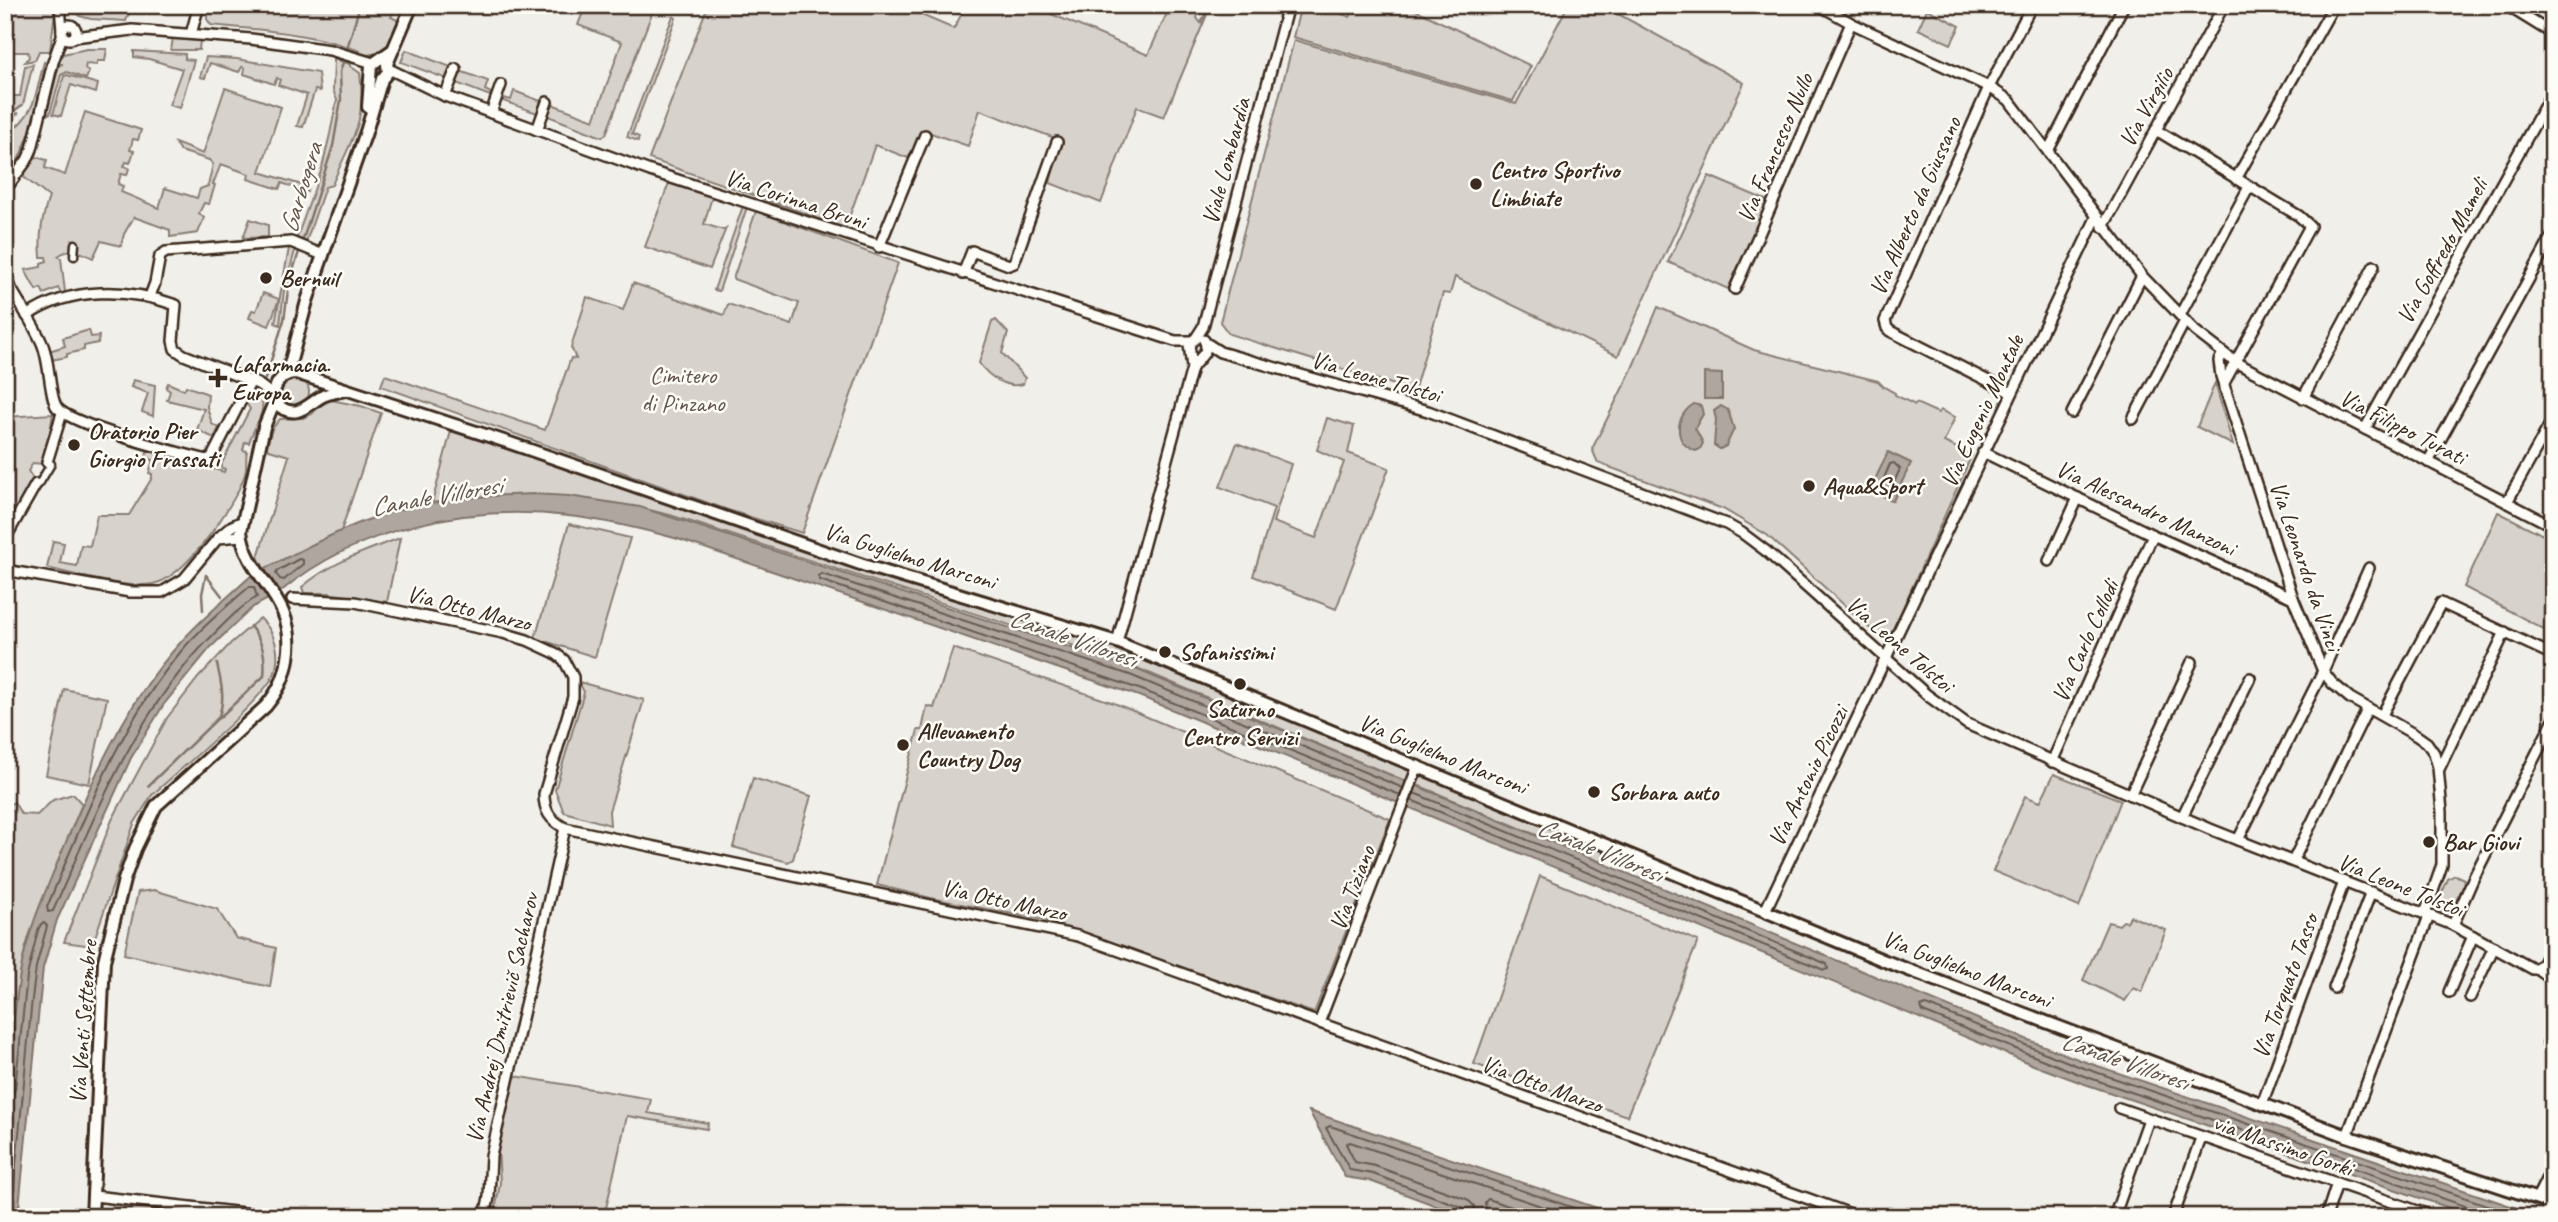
<svg xmlns="http://www.w3.org/2000/svg" width="2558" height="1222" font-family="Caveat,sans-serif">
<style>
.green{fill:#d7d2cc;stroke:#897e75;stroke-width:2}
.water{fill:#aea69f;stroke:#80746b;stroke-width:2}
.lines{fill:none;stroke-linecap:round;stroke-linejoin:round}
.shore{stroke:#695c52;stroke-width:2}
.stream{stroke:#80746b;stroke-width:2.5}
.pedestrian-casing{stroke:#3b2a1e;stroke-width:11}
.minor-casing{stroke:#3b2a1e;stroke-width:14}
.tertiary-casing{stroke:#3b2a1e;stroke-width:16}
.pedestrian{stroke:#fdfcf7;stroke-width:6}
.minor{stroke:#fdfcf7;stroke-width:9}
.tertiary{stroke:#fdfcf7;stroke-width:10}
.poi-dot{fill:#3b2a1e;stroke:#fdfcf7;stroke-width:2.5}
.labels{text-anchor:middle;dominant-baseline:central;stroke-width:5;stroke-linejoin:round;paint-order:stroke}
.street-label{font-size:24px;fill:#3b2a1e;stroke:#fdfcf7}
.poi-label{font-size:24px;font-weight:bold;fill:#3b2a1e;stroke:#fdfcf7;text-anchor:start}
.park-label{font-size:24px;fill:#62544a;stroke:#fdfcf7}
.water-label{font-size:26px;font-style:italic;fill:#63554b;stroke:#fdfcf7}
</style>
<rect width="100%" height="100%" fill="#f1efea"/>
<filter id="ink" filterUnits="userSpaceOnUse"><feTurbulence type="fractalNoise" baseFrequency=".0143" numOctaves="2"/><feDisplacementMap in="SourceGraphic" scale="14" xChannelSelector="R" yChannelSelector="G"/><feConvolveMatrix kernelMatrix="1 2 1 2 8 2 1 2 1" color-interpolation-filters="sRGB"/></filter>
<g filter="url(#ink)">
<g class="green">
<polygon points="5,5 56,5 50,51 39,51 35,60 25,62 29,57 28,52 5,52"/>
<polygon points="73,5 132,5 126,21 91,19 79,16"/>
<path d="M208,5H396L391,17L400,21L386,50L368,55L360,54V51C313,33 262,30 211,25L207,19Z"/>
<polygon points="586,5 655,5 606,134 602,137 548,116 552,104 594,120 622,42 578,25"/>
<polygon points="708,5 718,9 720,5 898,5 954,29 966,5 1030,5 1148,55 1168,11 1158,5 1202,5 1197,18 1201,23 1209,5 1211,5 1164,117 1137,107 1101,203 1050,183 1060,140 980,110 968,146 925,131 908,158 875,145 845,229 785,206 649,159"/>
<polygon points="1301,5 1318,5 1350,17 1356,5 1406,5 1531,66 1513,101 1293,37"/>
<polygon points="1568,5 1602,5 1744,83 1618,356 1455,277 1450,294 1443,293 1414,391 1229,334 1220,322 1294,40 1516,104"/>
<polygon points="1927,9 1960,26 1951,44 1918,29"/>
<polygon points="673,16 676,18 632,134 639,137 638,141 627,137"/>
<polygon points="173,38 200,40 199,50 171,50"/>
<polygon points="87,49 107,49 105,61 97,61 97,65 86,64 85,69 89,72 86,79 67,72 61,75 50,114 47,113 59,65 63,64 58,64 63,54"/>
<polygon points="406,50 451,67 447,79 401,62"/>
<polygon points="134,51 185,54 185,59 194,60 180,108 169,105 182,69 149,59 134,57"/>
<polygon points="206,57 237,59 318,73 320,91 315,90 303,127 297,126 307,95 278,85 280,80 277,78 274,84 244,74 245,68 242,67 239,72 210,63 205,78 200,77"/>
<path d="M334,59L350,64V66L360,73C367,125 350,140 332,185L325,187L306,242L299,240L297,237L322,168L330,134L337,100L333,90Z"/>
<path d="M44,62L46,63C37,104 32,146 5,180L7,134C37,113 35,95 44,62Z"/>
<polygon points="33,64 23,105 13,112 13,114 19,113 5,123 5,96 20,96 25,66"/>
<polygon points="460,71 488,81 485,90 491,93 490,96 456,83"/>
<polygon points="67,75 98,84 96,93 71,85 61,116 53,114 64,76"/>
<path d="M225,88L281,107L260,172L308,187L307,192L282,183L279,189L248,179L249,174L221,164L213,184L215,185L209,204L204,203L199,213L204,218L198,233L170,237V230L134,217L124,234L121,246L101,241L93,258C79,251 72,247 58,256L61,258L65,292L62,295L58,288L44,294L41,288L36,290L25,270L41,267V263L47,261L46,257H41C39,235 42,218 49,197L21,175L34,153L37,152L36,157L47,160L45,168L65,175L85,112L141,130L138,140L133,139L130,150L134,151L130,163L126,162L124,166L129,168L127,175L121,174L118,184L123,186L121,192L159,208L165,188L197,198L200,189L208,186L213,164L209,160L180,151L175,143L203,154Z"/>
<polygon points="514,91 541,101 537,113 503,101 504,98 511,100"/>
<polygon points="1709,176 1768,201 1728,289 1668,262"/>
<polygon points="669,183 712,197 704,224 723,230 726,228 710,269 645,247"/>
<polygon points="743,206 747,207 719,291 714,290"/>
<polygon points="756,211 898,263 802,533 728,510 381,386 385,375 545,430 571,358 576,359 571,347 587,297 623,310 633,283 724,315 728,304 792,325 799,303 733,279"/>
<polygon points="250,219 268,225 268,237 243,238"/>
<polygon points="294,247 296,247 284,291 280,325 275,323 289,248"/>
<polygon points="263,293 279,299 269,326 249,318 252,310 256,311"/>
<polygon points="1658,307 1754,350 1878,381 1884,387 1895,393 1895,395 1915,405 1916,403 1938,413 1940,410 1955,417 1944,442 1972,455 1891,634 1876,634 1767,535 1723,509 1598,463 1592,449 1631,371"/>
<path d="M996,320L1008,333L1002,353L1025,378L1023,384C1006,389 989,377 979,363L992,322Z"/>
<polygon points="89,330 91,337 99,336 98,343 84,346 84,350 67,354 67,357 51,360 49,351 65,346 63,338"/>
<circle cx="295" cy="392" r="14"/>
<polygon points="133,380 155,385 153,416 142,412 148,393 131,387"/>
<polygon points="168,383 184,390 186,386 208,394 207,407 212,424 219,428 214,438 197,430 204,409 167,400 170,391 166,388"/>
<polygon points="2215,383 2233,445 2197,427"/>
<path d="M252,392L261,396C267,414 253,427 249,443L245,442L243,450L247,451C245,460 248,468 244,477C234,506 185,578 153,584C123,589 78,575 47,568L53,541L64,543L60,563L77,566L81,545L90,546L97,515H129L152,478V474L149,473L153,460L146,457L148,449L224,472L225,469L220,467L250,409L246,403Z"/>
<polygon points="326,399 361,406 381,413 341,531 264,569 258,557 289,456 266,449 272,429 280,419 303,418 312,414"/>
<polygon points="53,414 49,438 42,464 33,463 28,471 34,480 5,530 5,417"/>
<polygon points="1327,418 1354,426 1348,453 1389,468 1336,609 1253,576 1274,508 1220,487 1237,443 1291,464 1273,522 1316,538 1344,462 1317,450"/>
<path d="M451,431L1104,643L1413,768L1410,783L1118,660L670,515C586,494 517,489 432,503Z"/>
<polygon points="2498,512 2553,540 2553,634 2464,587"/>
<polygon points="569,524 630,538 595,657 535,638"/>
<path d="M400,538L387,602L328,593H304L302,587C330,563 365,551 400,538Z"/>
<path d="M260,618C275,632 281,652 275,672C268,696 175,774 152,795L134,824L92,946L64,942L112,820L167,718L198,678L231,643Z"/>
<polygon points="953,648 1114,703 1390,819 1314,1013 1044,920 935,899 877,885 918,730 922,730 927,706 934,708"/>
<polygon points="579,682 644,700 609,811 610,825 564,812 555,790 584,692"/>
<polygon points="64,689 107,698 89,784 46,775"/>
<polygon points="1424,773 1600,849 1604,852 1601,862 1415,784 1420,774"/>
<polygon points="2054,774 2121,800 2079,907 1993,871 2025,796 2040,802"/>
<polygon points="753,778 811,796 793,859 788,862 733,847"/>
<polygon points="73,794 82,804 41,904 25,950 20,975 5,1122 5,807 14,802 21,814 37,815 53,800"/>
<polygon points="2455,875 2464,879 2465,883 2451,911 2445,913 2438,910 2436,901 2438,902 2448,879"/>
<polygon points="1540,876 1698,941 1627,1116 1474,1064"/>
<polygon points="154,890 217,909 236,938 276,948 270,987 124,954 138,892"/>
<polygon points="2130,916 2166,930 2142,992 2134,988 2125,1001 2083,980 2108,922 2119,925 2123,921 2127,922"/>
<polygon points="515,1076 651,1099 648,1113 708,1123 707,1129 627,1116 604,1217 494,1217 500,1183 498,1148"/>
<polygon points="115,1205 158,1210 157,1217 105,1217 105,1212"/>
</g>
<g class="water">
<polygon points="1704,373 1722,374 1722,399 1704,399"/>
<path d="M1694,404L1701,406L1703,414L1695,428L1703,443L1700,449L1696,451C1672,444 1675,415 1694,404Z"/>
<polygon points="1721,406 1728,410 1734,429 1726,446 1720,449 1714,445 1716,419 1714,411"/>
<polygon points="1888,452 1911,463 1893,501 1870,490"/>
<path d="M533,494L569,496L640,507L1133,668L2026,1039L2080,1060L2543,1217H2476L2082,1083L2036,1066L1139,696L678,539C642,529 606,520 568,516C468,504 358,527 280,592L264,569C299,552 333,532 370,519C423,500 478,496 533,494Z"/>
<path d="M253,574L270,598L253,607L210,648L164,704L131,758L57,920L43,968L18,1217H5C5,1136 7,1054 20,974C27,932 45,893 61,854C92,780 125,704 180,643C202,618 228,597 253,574Z"/>
<polygon points="1309,1111 1609,1212 1621,1217 1477,1217 1450,1211 1370,1181 1345,1177"/>
</g>
<g class="lines">
<g class="shore">
<polygon points="1894,463 1900,469 1891,489 1887,490 1881,485 1890,464"/>
<polygon points="299,559 303,560 303,564 284,580 280,579 276,574 277,571"/>
<path d="M249,587H254L257,597C240,607 227,621 213,635C136,711 96,813 53,911L48,912L47,907C85,817 119,724 183,649C203,626 226,607 249,587Z"/>
<polyline points="1400,795 1142,690 820,580 818,576 822,574 1130,675 1403,788"/>
<polyline points="1411,800 1824,970 1828,969 1827,964 1414,793"/>
<polyline points="5,1095 12,1094 15,1089 27,976 38,930 41,924 44,923 47,926 36,967 32,999 11,1217"/>
<polyline points="5,1104 11,1104 13,1107 5,1186"/>
<polyline points="1468,1217 1467,1211 1462,1207 1373,1174 1350,1170 1326,1128 1330,1126 1601,1217"/>
<polyline points="1476,1217 1474,1206 1467,1199 1375,1166 1355,1162 1346,1144 1350,1142 1574,1217"/>
<polyline points="1487,1217 1485,1202 1488,1199 1541,1217"/>
<polyline points="2474,1217 2473,1211 2468,1207 2084,1076 1923,1012 1921,1007 1926,1005 2078,1066 2522,1217"/>
</g>
<g class="stream">
<polyline points="346,52 360,5"/>
<polyline points="265,379 284,320 289,283 333,146 341,100 340,72 344,59"/>
<polyline points="206,575 222,596"/>
<polyline points="203,610 202,594 206,575"/>
<path d="M219,718L264,676C266,654 263,643 250,626"/>
<path d="M148,786L218,718C226,699 221,683 217,664"/>
</g>
<g class="pedestrian-casing">
<g id="pedestrian">
<polyline points="74,256 75,244"/>
<polyline points="39,484 51,464"/>
</g>
</g>
<g class="minor-casing">
<g id="minor">
<polyline points="60,5 62,31"/>
<polyline points="1819,5 1851,23 1989,87 2009,100 2142,276 2195,331 2235,362 2553,526"/>
<polyline points="2506,5 2553,34"/>
<circle cx="69" cy="32" r="7"/>
<polyline points="191,34 199,5"/>
<polyline points="74,37 132,30 251,39 330,50 373,63"/>
<polyline points="389,69 445,96 650,171 1175,341 1191,341"/>
<polyline points="445,96 456,69"/>
<polyline points="491,113 501,85"/>
<polyline points="537,130 547,102"/>
<polyline points="2156,130 2299,216 2310,226 2224,383"/>
<polyline points="2049,149 2124,5"/>
<polyline points="2236,179 2334,5"/>
<polyline points="5,190 27,160 32,149 53,62 62,36"/>
<polyline points="2103,227 2224,5"/>
<polyline points="879,247 925,135"/>
<polyline points="963,274 972,251 1009,265 1014,263 1057,142"/>
<path d="M5,277C16,300 32,320 42,343C50,361 49,393 56,406C65,424 183,454 207,460L212,457L251,381"/>
<polyline points="1735,289 1851,23"/>
<polyline points="150,296 155,283 160,256 166,252 291,242 323,255"/>
<polyline points="2180,315 2249,187"/>
<path d="M27,316C70,286 129,288 176,305L173,341L175,349L184,355L258,384L274,396"/>
<polyline points="1206,343 1220,352 1428,411 1726,524 1742,533 1766,551 1927,695 1967,724 2210,829 2453,925 2533,969 2537,969 2553,980"/>
<polyline points="2223,353 2219,361 2221,376 2293,598 2323,671 2332,683 2350,698 2417,736 2427,743 2434,753 2438,767 2442,812 2442,865 2425,914"/>
<path d="M1192,368C1198,358 1211,352 1204,340"/>
<polyline points="2010,392 1890,331 1887,328 1885,321 1989,87 2032,5"/>
<polyline points="2303,398 2374,266"/>
<polyline points="2072,413 2142,276"/>
<polyline points="2133,419 2185,321"/>
<polyline points="2365,429 2553,91"/>
<polyline points="1983,452 2153,535 2293,598"/>
<polyline points="47,462 62,413"/>
<polyline points="2428,462 2553,235"/>
<polyline points="2507,502 2553,419"/>
<polyline points="218,538 241,536"/>
<polyline points="5,539 36,484"/>
<polyline points="2049,561 2078,498"/>
<polyline points="5,570 130,592 162,592 184,579 218,538 232,526 241,522"/>
<path d="M292,599L355,602L503,633L527,640L555,653L564,660L573,677V697L544,794C544,811 550,820 565,828L1078,936L1859,1217"/>
<polyline points="1117,642 1192,368 1189,344 1196,338 1203,327 1288,5"/>
<polyline points="2382,715 2441,603 2553,655"/>
<polyline points="2052,762 2153,535"/>
<polyline points="2439,769 2505,632"/>
<polyline points="2130,795 2192,662"/>
<polyline points="2182,817 2250,678"/>
<polyline points="2238,840 2323,671 2369,568"/>
<polyline points="2293,861 2368,708"/>
<path d="M1765,911C1876,680 1984,448 2096,218"/>
<polyline points="2453,925 2473,879 2553,721"/>
<polyline points="2537,969 2543,963 2553,944"/>
<polyline points="2334,988 2371,892"/>
<polyline points="2449,992 2473,936"/>
<polyline points="2470,997 2494,947"/>
<polyline points="1319,1023 1418,766"/>
<polyline points="2548,1043 2553,1033"/>
<polyline points="2262,1104 2344,882"/>
<polyline points="2119,1108 2435,1217"/>
<polyline points="2347,1136 2429,916"/>
<polyline points="94,1196 280,1217"/>
<polyline points="2537,1198 2553,1166"/>
<polyline points="485,1217 489,1197 491,1156 565,828"/>
<polyline points="2114,1217 2149,1119"/>
<polyline points="2173,1217 2201,1138"/>
<polyline points="2326,1217 2337,1183"/>
</g>
</g>
<g class="tertiary-casing">
<g id="tertiary">
<polyline points="368,107 371,65 391,51"/>
<polyline points="287,375 307,301 366,132 382,79 388,72 387,64 412,5"/>
<path d="M345,390C337,392 328,393 321,397C306,406 297,419 279,406L274,393C276,381 283,373 296,373L510,443L866,566L1117,642L1885,961L2347,1136L2553,1204"/>
<path d="M92,1217L104,961L124,880L135,849L156,806L266,706C280,689 287,673 289,651C294,596 246,577 241,531L264,427L275,400"/>
</g>
</g>
<use href="#pedestrian" class="pedestrian"/>
<use href="#minor" class="minor"/>
<use href="#tertiary" class="tertiary"/>
</g>
</g>
<g class="poi-dot">
<circle cx="1476" cy="184" r="7"/>
<circle cx="266" cy="278" r="7"/>
<path d="M214.5 367.5h7v7h7v7h-7v7h-7v-7h-7v-7h7z"/>
<circle cx="74" cy="445" r="7"/>
<circle cx="1809" cy="486" r="7"/>
<circle cx="1165" cy="652" r="7"/>
<circle cx="1240" cy="684" r="7"/>
<circle cx="903" cy="745" r="7"/>
<circle cx="1594" cy="792" r="7"/>
<circle cx="2429" cy="842" r="7"/>
</g>
<g class="labels">
<g class="street-label">
<text transform="translate(2146 107) rotate(-61)">Via Virgilio</text>
<text transform="translate(1775 148) rotate(-67)">Via Francesco Nullo</text>
<text transform="translate(1226 161) rotate(-75)">Viale Lombardia</text>
<text transform="translate(796 199) rotate(18)">Via Corinna Bruni</text>
<text transform="translate(1915 206) rotate(-66)">Via Alberto da Giussano</text>
<text transform="translate(2442 251) rotate(-61)">Via Goffredo Mameli</text>
<text transform="translate(1376 377) rotate(16)">Via Leone Tolstoi</text>
<text transform="translate(1982 411) rotate(-65)">Via Eugenio Montale</text>
<text transform="translate(2403 427) rotate(27)">Via Filippo Turati</text>
<text transform="translate(2146 508) rotate(25)">Via Alessandro Manzoni</text>
<text transform="translate(910 556) rotate(17)">Via Guglielmo Marconi</text>
<text transform="translate(2306 566) rotate(71)">Via Leonardo da Vinci</text>
<text transform="translate(469 608) rotate(14)">Via Otto Marzo</text>
<text transform="translate(2085 641) rotate(-66)">Via Carlo Collodi</text>
<text transform="translate(1900 644) rotate(41)">Via Leone Tolstoi</text>
<text transform="translate(1443 754) rotate(22)">Via Guglielmo Marconi</text>
<text transform="translate(1808 776) rotate(-64)">Via Antonio Picozzi</text>
<text transform="translate(2401 885) rotate(22)">Via Leone Tolstoi</text>
<text transform="translate(1352 888) rotate(-69)">Via Tiziano</text>
<text transform="translate(1004 900) rotate(12)">Via Otto Marzo</text>
<text transform="translate(1967 969) rotate(21)">Via Guglielmo Marconi</text>
<text transform="translate(2285 986) rotate(-70)">Via Torquato Tasso</text>
<text transform="translate(502 1018) rotate(-77)">Via Andrej Dmitrievič Sacharov</text>
<text transform="translate(83 1022) rotate(-86)">Via Venti Settembre</text>
<text transform="translate(1542 1084) rotate(20)">Via Otto Marzo</text>
<text transform="translate(2283 1145) rotate(19)">via Massimo Gorki</text>
</g>
<g class="poi-label">
<text x="1490" y="170">Centro Sportivo<tspan x="1490" dy="28">Limbiate</tspan></text>
<text x="280" y="278">Bernuil</text>
<text x="232" y="364">Lafarmacia.<tspan x="232" dy="28">Europa</tspan></text>
<text x="88" y="431">Oratorio Pier<tspan x="88" dy="28">Giorgio Frassati</tspan></text>
<text x="1823" y="486">Aqua&amp;Sport</text>
<text x="1179" y="652">Sofanissimi</text>
<text x="1240" y="709" text-anchor="middle">Saturno<tspan x="1240" dy="28">Centro Servizi</tspan></text>
<text x="917" y="731">Allevamento<tspan x="917" dy="28">Country Dog</tspan></text>
<text x="1608" y="792">Sorbara auto</text>
<text x="2443" y="842">Bar Giovi</text>
</g>
<g class="park-label">
<text x="683" y="375">Cimitero<tspan x="683" dy="28">di Pinzano</tspan></text>
</g>
<g class="water-label">
<text transform="translate(301 188) rotate(-73)">Garbogera</text>
<text transform="translate(436 496) rotate(-10)">Canale Villoresi</text>
<text transform="translate(1073 638) rotate(19)">Canale Villoresi</text>
<text transform="translate(1600 850) rotate(22)">Canale Villoresi</text>
<text transform="translate(2125 1061) rotate(19)">Canale Villoresi</text>
</g>
</g>
<rect width="2558" height="1222" fill="none" stroke="#fdfcf7" stroke-width="28"/>
<rect x="14" y="14" width="2530" height="1194" fill="none" stroke="#3b2a1e" stroke-width="2.5" filter="url(#ink)"/>
</svg>
